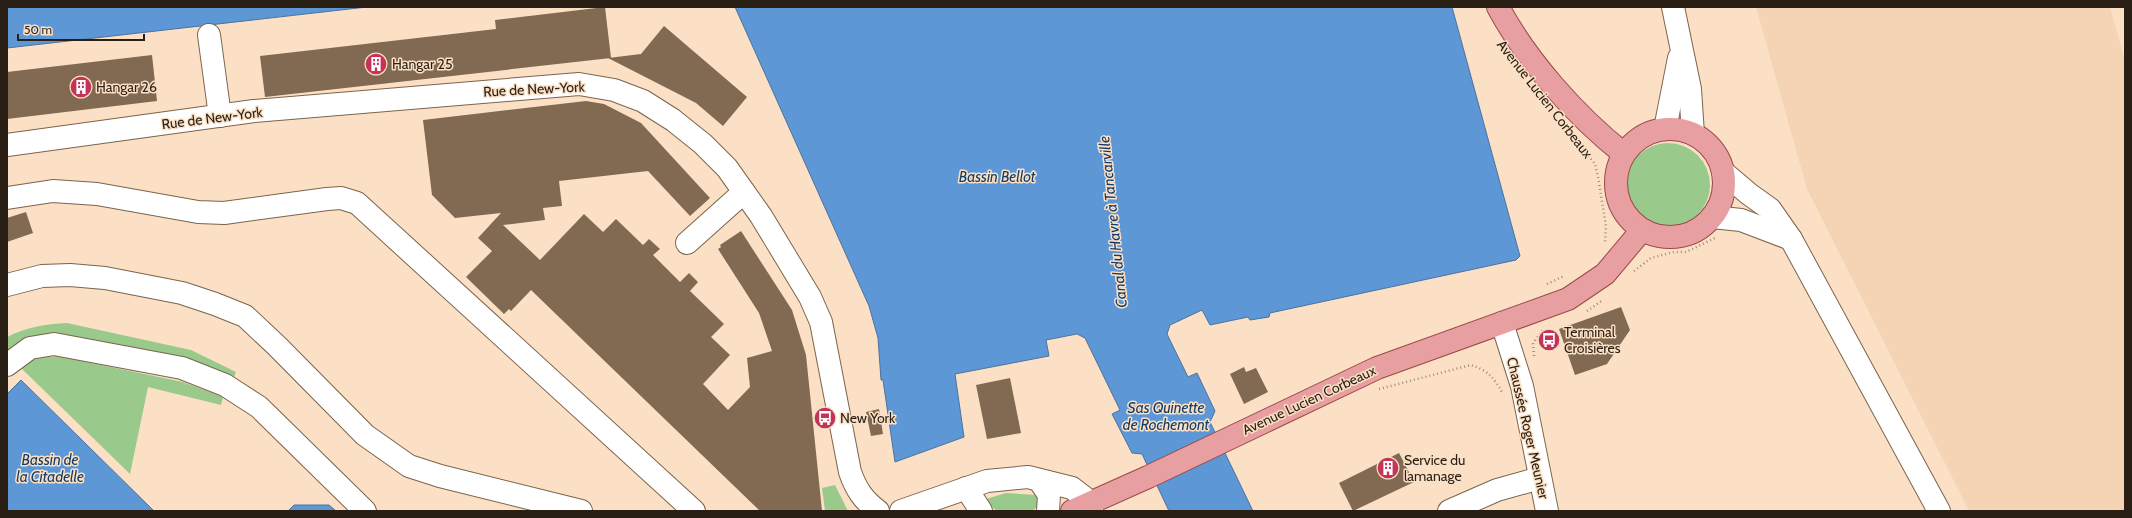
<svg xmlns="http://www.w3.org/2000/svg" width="2132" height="518" font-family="Cabin,sans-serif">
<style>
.built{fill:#f4d4b4}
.green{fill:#9aca8b}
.water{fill:#5d97d6;stroke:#4d739c}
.building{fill:#816a51}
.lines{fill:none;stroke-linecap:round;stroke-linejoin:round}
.minor-casing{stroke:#7b644c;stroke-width:24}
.major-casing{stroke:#9b4947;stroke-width:24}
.path{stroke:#a18d79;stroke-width:2.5;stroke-dasharray:1 3;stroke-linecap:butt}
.minor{stroke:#fff;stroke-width:22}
.major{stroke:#e89fa1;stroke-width:22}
.labels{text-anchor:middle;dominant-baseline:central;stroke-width:3;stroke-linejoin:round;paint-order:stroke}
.poi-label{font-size:14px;fill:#291f15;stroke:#fbe0c5;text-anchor:start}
.street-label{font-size:14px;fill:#291f15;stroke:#fbe0c5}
.water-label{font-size:15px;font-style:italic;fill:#133d66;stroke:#fbe0c5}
</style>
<rect width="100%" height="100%" fill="#fbe0c5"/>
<polygon class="built" points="1756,7 2110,7 2125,61 2125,511 1969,511 1807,189"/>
<g class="green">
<circle cx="1668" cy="185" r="42"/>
<path d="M67,323L191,350L236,372L233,380L28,340L7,350V337C27,327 45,324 67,323Z"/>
<path d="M58,356L183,382L223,397L221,405L148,387L130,474L20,367C32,358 44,357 58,356Z"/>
<polygon points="835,485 848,511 825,511 822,488"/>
<polygon points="1006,493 1037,495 1040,505 1032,511 999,511 994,509 986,499"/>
</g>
<g class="water">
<polygon points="7,7 367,7 7,48"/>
<polygon points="735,7 1452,7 1520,256 1516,260 1270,313 1269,317 1250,320 1248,317 1210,325 1202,310 1170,325 1167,334 1188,377 1197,373 1215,411 1210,422 1253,511 1169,511 1142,454 1132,453 1112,414 1120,410 1085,338 1077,334 1046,340 1049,356 955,374 964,437 895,462 883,380 881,380 878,338 869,306"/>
<polygon points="21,380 154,511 7,511 7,394"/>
<polygon points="294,505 329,505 336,511 288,511"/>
</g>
<g class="building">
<polygon points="605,7 611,58 265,97 260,56 496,29 495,20"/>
<polygon points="664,26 747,97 723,126 696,103 608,58 641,54"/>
<polygon points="152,55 157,101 7,119 7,72"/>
<polygon points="586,101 604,104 641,123 710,198 690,216 648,171 559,181 562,206 543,208 545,220 503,225 540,260 584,214 603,232 616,219 643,245 649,239 660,249 653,255 680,282 689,273 698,282 690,291 724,324 711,337 730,355 703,384 728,410 750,387 747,358 772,351 759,313 718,249 721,247 720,245 741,231 792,310 806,355 822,511 760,511 531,290 511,311 509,309 504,314 466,277 492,251 478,238 501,213 455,218 432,195 423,120"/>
<polygon points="26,212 33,233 7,242 7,218"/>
<polygon points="1621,307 1630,330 1607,364 1575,375 1559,329"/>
<polygon points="1244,367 1246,372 1256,368 1268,392 1244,404 1230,374"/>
<polygon points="1010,378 1021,433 987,439 976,385"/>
<polygon points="879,409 883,434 871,436 866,412"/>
<polygon points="1399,453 1414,482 1353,511 1339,483"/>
</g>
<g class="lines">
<g class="minor-casing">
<g id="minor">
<polyline points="1673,7 1690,89 1693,134"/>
<polyline points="209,35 220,116"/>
<polyline points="1665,129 1679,58"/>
<path d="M7,145L254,111L579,84L614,90L643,101L673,120L703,144L727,168L761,216L810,297L821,322L850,472C856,489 863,500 878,511"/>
<polyline points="1723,172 1749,194 1770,209 1791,239 1939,511"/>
<polyline points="7,198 53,191 97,194 198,212 224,213 327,199 341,198 357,203 694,511"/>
<polyline points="1712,217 1741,220 1791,239"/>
<polyline points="687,243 744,192"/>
<polyline points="7,285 42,276 70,275 105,278 182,293 215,304 245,316 277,346 365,435 409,466 440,476 581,511"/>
<polyline points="1502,323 1522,386 1547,511"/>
<polyline points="7,365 30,348 54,344 182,368 225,385 259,407 365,511"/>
<polyline points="1039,480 1049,495 1048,511"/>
<polyline points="966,488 981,511"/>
<polyline points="901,511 987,481 1028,477 1072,488 1085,498 1092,511"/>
<polyline points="1449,511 1497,490 1540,478"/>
</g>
</g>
<g class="major-casing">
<g id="major">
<path d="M1498,7C1527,61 1576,116 1624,154"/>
<circle cx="1670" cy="183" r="54"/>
<polyline points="1072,511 1148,477 1377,368 1568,299 1605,274 1642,230"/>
</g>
</g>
<g class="path">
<polyline points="1576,140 1595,164 1598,177 1606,226 1605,243"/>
<polyline points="1634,271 1651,258 1674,252 1686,252 1717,237"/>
<polyline points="1547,284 1564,276"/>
<polyline points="1587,311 1603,300"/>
<polyline points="1534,356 1533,343 1544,329"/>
<path d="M1379,389L1471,365C1489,371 1494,378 1503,394"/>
</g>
<use href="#minor" class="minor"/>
<use href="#major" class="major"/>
</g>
<defs>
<g id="building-disc" transform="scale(1.15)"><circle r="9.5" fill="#c33458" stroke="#fbe0c5"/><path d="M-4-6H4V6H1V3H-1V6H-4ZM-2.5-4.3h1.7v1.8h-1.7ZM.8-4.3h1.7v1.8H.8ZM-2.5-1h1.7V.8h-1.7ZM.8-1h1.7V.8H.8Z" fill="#fff"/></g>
<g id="bus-disc" transform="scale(1.15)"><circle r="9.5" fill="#c33458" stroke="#fbe0c5"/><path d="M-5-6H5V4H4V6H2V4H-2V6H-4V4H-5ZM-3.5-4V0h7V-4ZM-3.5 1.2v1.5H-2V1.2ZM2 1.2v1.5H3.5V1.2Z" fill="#fff"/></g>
</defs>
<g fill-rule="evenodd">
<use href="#building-disc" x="376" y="64"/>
<use href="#building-disc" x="81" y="87"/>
<use href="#bus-disc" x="1549" y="340"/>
<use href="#bus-disc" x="825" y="418"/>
<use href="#building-disc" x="1388" y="468"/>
</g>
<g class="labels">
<g class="poi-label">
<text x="392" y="64">Hangar 25</text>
<text x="96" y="87">Hangar 26</text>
<text x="1564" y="332">Terminal<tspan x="1564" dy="16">Croisières</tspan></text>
<text x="840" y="418">New York</text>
<text x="1404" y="460">Service du<tspan x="1404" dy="16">lamanage</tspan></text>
</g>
<g class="street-label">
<text transform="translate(534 89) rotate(-3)">Rue de New-York</text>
<text transform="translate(1545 99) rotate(52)">Avenue Lucien Corbeaux</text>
<text transform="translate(212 118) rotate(-7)">Rue de New-York</text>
<text transform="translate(1309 400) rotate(-25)">Avenue Lucien Corbeaux</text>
<text transform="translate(1528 428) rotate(77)">Chaussée Roger Meunier</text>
</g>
<g class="water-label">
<text x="997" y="177">Bassin Bellot</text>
<text transform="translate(1113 222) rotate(-96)">Canal du Havre à Tancarville</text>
<text x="1166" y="408">Sas Quinette<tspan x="1166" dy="17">de Rochemont</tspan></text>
<text x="50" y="460">Bassin de<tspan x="50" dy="17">la Citadelle</tspan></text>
</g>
</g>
<rect width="2132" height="518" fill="none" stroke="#291f15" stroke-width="16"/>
<path d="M18 34v6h126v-6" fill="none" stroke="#291f15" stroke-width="2"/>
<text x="24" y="34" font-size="12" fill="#291f15" stroke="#fbe0c5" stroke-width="3" paint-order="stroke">50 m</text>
</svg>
